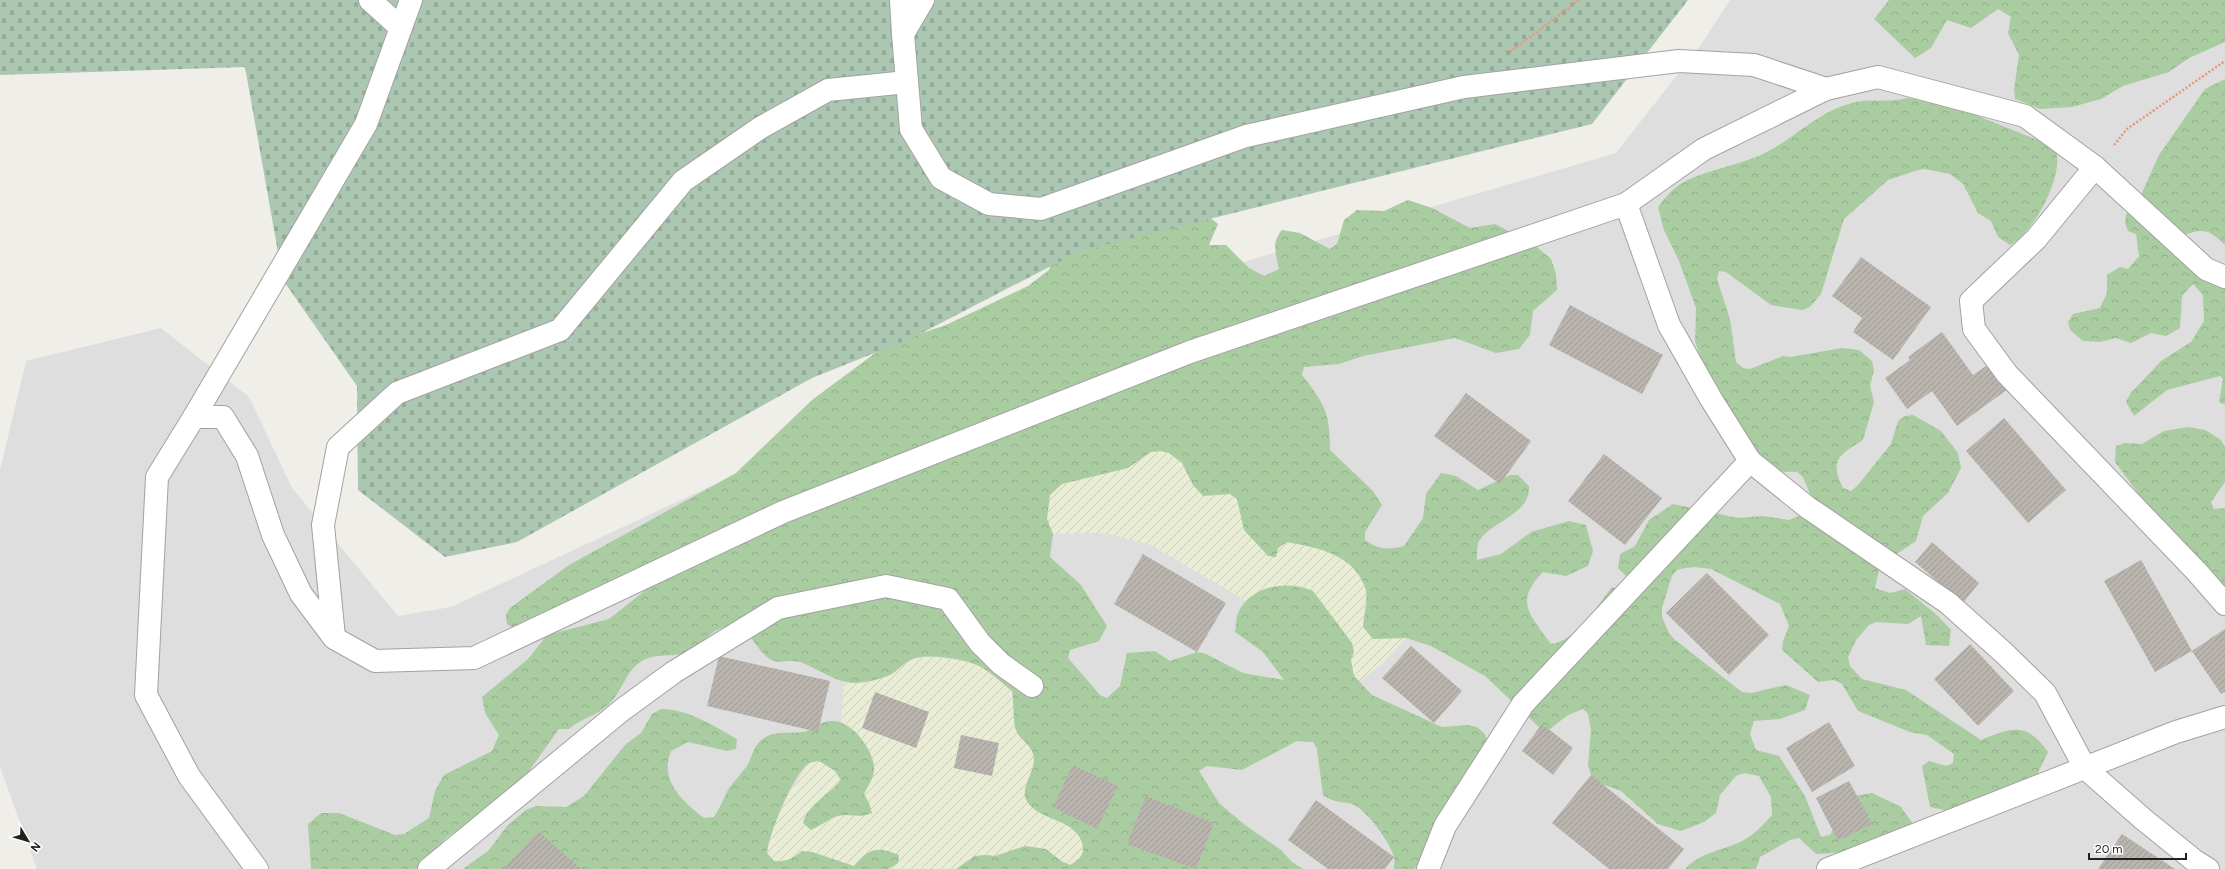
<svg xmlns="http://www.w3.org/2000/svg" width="2225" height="869" font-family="Figtree,sans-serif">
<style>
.residential{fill:#dfdede}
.farmland{fill:url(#farmland-furrows)}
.forest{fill:url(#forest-crowns)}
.cemetery{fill:url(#cemetery-stones)}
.building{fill:url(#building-hatch)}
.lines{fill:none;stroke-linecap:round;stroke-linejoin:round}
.minor-casing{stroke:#a2a2a2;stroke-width:24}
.path{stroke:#ef917b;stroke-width:2.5;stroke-dasharray:2 2;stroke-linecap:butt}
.minor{stroke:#fff;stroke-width:22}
</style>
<defs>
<pattern id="farmland-furrows" width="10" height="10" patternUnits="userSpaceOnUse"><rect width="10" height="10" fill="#e9edd5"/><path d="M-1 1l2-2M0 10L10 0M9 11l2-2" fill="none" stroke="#c8cbb7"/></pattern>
<pattern id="forest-crowns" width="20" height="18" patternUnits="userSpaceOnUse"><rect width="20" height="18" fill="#a9cca0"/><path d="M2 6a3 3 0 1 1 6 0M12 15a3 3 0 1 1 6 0" fill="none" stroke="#91af8a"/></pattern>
<pattern id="cemetery-stones" width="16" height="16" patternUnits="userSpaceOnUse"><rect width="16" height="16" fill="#abc7b2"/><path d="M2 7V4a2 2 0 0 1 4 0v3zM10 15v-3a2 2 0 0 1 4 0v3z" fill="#93ab99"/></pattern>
<pattern id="building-hatch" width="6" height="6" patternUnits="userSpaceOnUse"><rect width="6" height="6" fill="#bab4ae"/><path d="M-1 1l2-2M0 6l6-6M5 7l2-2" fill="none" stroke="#a09a95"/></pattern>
</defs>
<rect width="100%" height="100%" fill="#f0eee8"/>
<polygon class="residential" points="1730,0 2225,0 2225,869 37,869 0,767 0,470 26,361 161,328 249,397 292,488 398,616 451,607 935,382 1120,298 1616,153 1702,43"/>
<g class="farmland">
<polygon points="1160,451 1169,453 1182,463 1193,485 1203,496 1230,494 1238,499 1244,530 1278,548 1287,542 1326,550 1348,563 1359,576 1366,591 1363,627 1373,639 1406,638 1384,662 1359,682 1354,676 1351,660 1354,652 1352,643 1313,591 1304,587 1263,590 1246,601 1151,545 1104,533 1053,534 1047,519 1048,503 1050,495 1062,484 1128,468 1151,452"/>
<polygon points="935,657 963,661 981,667 1012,691 1016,730 1029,743 1033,752 1034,761 1025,790 1026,800 1068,825 1082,840 1084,850 1079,860 1070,865 1061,861 1045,849 1025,846 995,856 985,855 967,860 956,869 888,869 898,863 861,858 854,866 812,852 802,851 793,858 783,862 774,861 767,853 768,844 779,814 790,792 809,763 819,760 835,771 841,780 829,794 806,814 803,823 811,830 836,817 845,815 853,817 869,803 864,794 872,778 862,742 858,733 841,721 844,682 854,683 873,680 891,675 915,658"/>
</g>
<g class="forest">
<polygon points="1889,0 2225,0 2225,42 2189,58 2169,72 2123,86 2101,99 2072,107 2040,109 2015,99 2014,90 2019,55 2008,33 2011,17 1998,9 1971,28 1947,20 1931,48 1915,58 1874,19"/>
<path d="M2225,79V245C2208,229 2204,228 2181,236L2225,286V405L2219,402L2223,379L2220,376L2167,390L2134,416L2126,402L2130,394L2161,361L2191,342L2204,321L2203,295L2193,284L2182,296L2180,328L2166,336L2151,333L2131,343L2116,338L2100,342L2083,341L2070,330L2068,322L2073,314L2100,308L2107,293V275L2120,267L2128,269L2139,256L2136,234L2128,231L2125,223L2126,215L2141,195L2159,155L2205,89Z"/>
<path d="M1907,98L1943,102L2055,147C2066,174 2034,232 2010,245L1998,237L1991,221L1978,213L1963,184L1950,174L1925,169L1918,170L1888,180L1844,219L1821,294L1810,307L1802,310L1771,305L1726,272L1719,271L1717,279L1730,319L1736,362L1743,368L1750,369L1783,356L1791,357L1842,348L1859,350L1872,361L1874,370L1870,386L1874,402L1863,440C1839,455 1829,460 1843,488L1851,491L1858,485L1891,444L1898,421L1905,416L1913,415L1941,431L1958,453L1961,468L1948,493L1923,516L1916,541L1880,565L1875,588L1890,593L1905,589L1938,616L1951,630L1949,646L1926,645L1921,616L1908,624L1876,622L1869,625L1856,640L1848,657L1850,666L1862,679L1906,690L1981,740C2012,727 2027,722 2048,752L2034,781L1968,815L1930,807L1922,766L1929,761L1946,766L1953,763L1954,754L1927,735L1910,732L1858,711L1842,684L1834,680L1818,682L1782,650L1783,641L1789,626L1780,604L1711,569L1695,567L1685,568L1677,570L1672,576L1662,608V617L1669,633L1674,639L1742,692L1751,693L1786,685L1810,695L1805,710L1780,719L1754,721L1750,734L1756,750L1779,756L1805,796L1821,837L1830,835L1854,796L1872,793L1901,807L1913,824L1910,846C1883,864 1875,853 1847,852C1837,852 1826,854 1816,854L1799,838L1790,840L1760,857L1756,869H1685C1702,851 1723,851 1744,840C1755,834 1763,825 1772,815L1771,797L1759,776L1744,773L1736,776L1720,795L1716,813L1704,822L1681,831L1658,824L1621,791L1596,782L1591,775L1588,765L1591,730L1588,714L1583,709L1568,715L1550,729L1542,730L1485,676L1431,646L1406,638L1373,639L1363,627C1364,616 1368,600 1366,590C1355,554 1318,548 1287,542L1278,548L1276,557L1268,556L1244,530L1237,499L1230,494L1203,496L1193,485L1182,463L1169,453L1160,451L1151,452L1128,468L1062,484L1050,495L1047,519L1053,534L1050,557L1081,585L1107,626L1099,641L1070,650L1068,658L1100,695L1107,698L1120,686L1127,653L1155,651L1170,661L1197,652L1206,654L1243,673L1284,680L1263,652L1235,632C1236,627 1236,621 1237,616C1247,586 1287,579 1313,591L1352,643L1354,652L1351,660L1354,676L1372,695L1442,727L1468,725L1477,727L1484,733L1488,741L1426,844L1415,869H1394C1394,865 1395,860 1394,857C1390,842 1366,809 1352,804C1341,801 1333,803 1323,795L1317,749L1313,742L1297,741L1242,770L1207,766L1199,771L1219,803L1245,825L1281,850L1292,862L1303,869H956L975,856L985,855L995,856L1025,846L1046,849L1061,861L1070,865C1077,861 1084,856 1083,847C1079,819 1042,822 1028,803C1018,789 1034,775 1034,760C1034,745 1021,742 1016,730C1013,724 1014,701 1012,691C1002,683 992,673 981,667C967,659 931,654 916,658C907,660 900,668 893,673C887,678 861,684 853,683C835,682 817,668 800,662C789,659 780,665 770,659C758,652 750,630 735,627C711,624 704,646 685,653C669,658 653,652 639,663C625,673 622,692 609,704C597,716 581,718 569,729H559L514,792L446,838L421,869H311L308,824L321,813H339L395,835L404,834L429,818L435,791L444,775L492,751L499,735L485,713L482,697L528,659L547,635L609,619L642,593L651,578L520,633L507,624L506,615L510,608L569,565L736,473L812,400L886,345L946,325L1028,286L1049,270L1054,253L1187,212L1212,219L1218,224L1209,245H1226L1249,268L1264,276L1279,269C1276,255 1271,242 1282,230L1300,233L1330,249L1337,244L1344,220L1357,210L1384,211L1408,200L1432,208L1470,228L1495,224L1532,243L1551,259L1556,274L1557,290L1533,311L1530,335L1519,349L1496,353L1455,338L1363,356L1339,364L1304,367L1302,375C1325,405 1330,412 1330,450L1373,491L1382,505L1365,532V540C1379,550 1388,550 1404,546L1423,518L1426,494L1441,473L1456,476L1478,490L1510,475H1518L1529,486C1531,514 1492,521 1479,541C1477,546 1477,554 1477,560L1501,554L1531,532L1569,521L1586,525L1593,551L1588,566L1566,576L1543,572C1513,602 1531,616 1551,644C1575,642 1598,605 1612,587L1627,593L1635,585L1618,568L1620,554L1635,546L1649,520L1673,504L1738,518L1763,516L1789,520L1804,514L1812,499L1803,477L1797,472L1771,471L1722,426L1695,341L1696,308L1679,261L1664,230L1658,207C1665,198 1672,189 1682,183C1705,170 1741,165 1765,153C1795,138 1819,111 1852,103C1870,98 1889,103 1907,98Z"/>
<polygon points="2188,427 2205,430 2221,440 2225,447 2225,482 2211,502 2214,509 2225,508 2225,611 2115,462 2116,446 2125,443 2142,444 2164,431"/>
<path d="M661,709C688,709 714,726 737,739L736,749L727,751L688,742L671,751C659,780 682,801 704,818L714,817C720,808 723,799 728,790C734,781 741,774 747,766C753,756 753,745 764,738C777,730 789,734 803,732C813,730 821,721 831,721C851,719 875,751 874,769C874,778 868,786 864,794L869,803L872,813C858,819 850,813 837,816C829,819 820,826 811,830L803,823C808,804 829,795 841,780L835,771L819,761C816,761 811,762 808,764C792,776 769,834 767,853L774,861C786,862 792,859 802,851L812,852L854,866C869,848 877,846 899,855L898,863L888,869H463L488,851L508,825L526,810L536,806L566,807L584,796L625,745L641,733L652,714Z"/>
</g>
<polygon class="cemetery" points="0,0 1688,0 1592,124 1080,251 912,338 812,378 517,542 445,557 358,490 357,386 283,280 245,67 0,75"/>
<g class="building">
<polygon points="1861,257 1931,307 1893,360 1853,332 1862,318 1832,296"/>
<polygon points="1570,305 1663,355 1642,394 1549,345"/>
<polygon points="1942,332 1973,375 1989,364 2008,389 1957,426 1932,391 1907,409 1885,378 1910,360 1908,357"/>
<polygon points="1466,393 1531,441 1500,484 1434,436"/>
<polygon points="2004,418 2066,490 2028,523 1966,451"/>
<polygon points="1604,454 1662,498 1625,545 1568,501"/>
<polygon points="1932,542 1979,583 1963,603 1915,562"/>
<polygon points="1143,554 1226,603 1197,652 1114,604"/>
<polygon points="2141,560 2192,651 2155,672 2104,581"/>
<polygon points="1707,573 1769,635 1729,675 1666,613"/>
<polygon points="2225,629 2225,692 2221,694 2192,651"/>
<polygon points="1970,644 2014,691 1978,726 1934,679"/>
<polygon points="1411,646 1462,691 1434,723 1382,678"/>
<polygon points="719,656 830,681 818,732 707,706"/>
<polygon points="875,692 929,712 916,748 862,728"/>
<polygon points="1829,722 1855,766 1812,792 1786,748"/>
<polygon points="1542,724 1573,748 1553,775 1522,751"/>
<polygon points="961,735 999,743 992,776 954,768"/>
<polygon points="1073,765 1118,786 1097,829 1053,807"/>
<polygon points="1591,775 1684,849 1668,869 1609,869 1552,823"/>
<polygon points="1849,781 1872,824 1838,841 1816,798"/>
<polygon points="1146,796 1214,823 1196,869 1127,844"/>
<polygon points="1316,800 1394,857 1385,869 1328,869 1288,840"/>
<polygon points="538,831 581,869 504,869"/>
<polygon points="2122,834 2175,869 2098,869"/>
</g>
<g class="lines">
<g class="minor-casing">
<g id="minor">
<polyline points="370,0 401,28"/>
<polyline points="901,0 903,34"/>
<polyline points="923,0 903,34 911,129 941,178 989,204 1041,209 1246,136 1464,87 1679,61 1754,65 1826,89"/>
<polyline points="2095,167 2036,239 1971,301 1974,329 2007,374 2197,572 2225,604"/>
<polyline points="194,417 366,124 411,0"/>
<polyline points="1750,461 1807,507 1948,603 2004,653 2045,693 2085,768 2143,819 2195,861 2208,869"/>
<polyline points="334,637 323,525 338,447 397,393 560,330 683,181 760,128 828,90 907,82"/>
<polyline points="257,869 189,776 146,695 157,477 194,417 223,417 247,456 273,535 301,594 334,638 375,661 474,658 783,512 1190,352 1626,204 1704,149 1826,89 1878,77 2025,116 2095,167 2206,269 2225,277"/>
<polyline points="429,869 622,710 674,672 778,608 886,586 948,599 980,643 1001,664 1032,686"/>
<polyline points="1428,869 1445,826 1523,704 1750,461 1711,399 1669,325 1626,204"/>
<polyline points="1828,869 2176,732 2225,717"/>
</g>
</g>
<g class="path">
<polyline points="1510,52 1579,0"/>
<polyline points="2114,145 2127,129 2225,61"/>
</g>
<use href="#minor" class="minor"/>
</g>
<g transform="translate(28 841) rotate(128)" stroke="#ffffff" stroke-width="3" paint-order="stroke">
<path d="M0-3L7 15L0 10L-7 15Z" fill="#212121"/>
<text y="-6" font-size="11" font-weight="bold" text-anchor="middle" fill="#212121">N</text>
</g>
<path d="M2089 853v6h97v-6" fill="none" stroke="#212121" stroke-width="2"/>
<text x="2095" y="853" font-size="12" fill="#212121" stroke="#ffffff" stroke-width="3" paint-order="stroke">20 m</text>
</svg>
